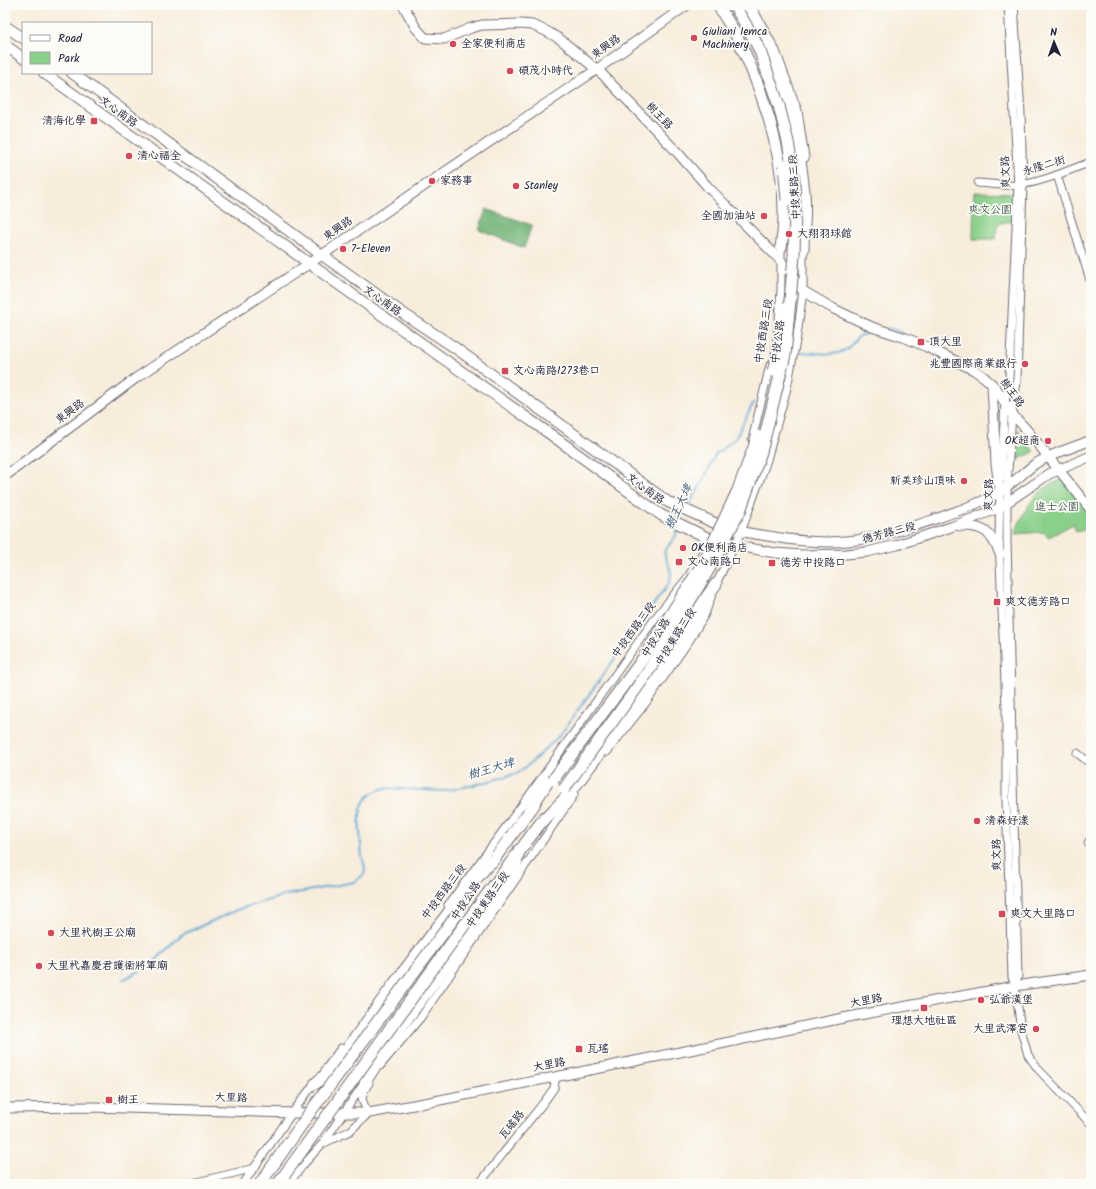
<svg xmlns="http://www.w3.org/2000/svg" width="1096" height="1189" font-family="Kalam,'LXGW WenKai TC',sans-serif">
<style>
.green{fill:#8bd08a;stroke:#567962}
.forest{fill:#70b276;stroke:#496a58}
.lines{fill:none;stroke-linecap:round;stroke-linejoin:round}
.stream{stroke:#5da9d6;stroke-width:2}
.minor-casing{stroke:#6d6973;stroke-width:9}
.tertiary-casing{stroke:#6d6973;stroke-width:11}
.secondary-casing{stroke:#6d6973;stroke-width:12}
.primary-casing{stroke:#6d6973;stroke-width:13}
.minor{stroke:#fff;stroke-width:7}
.tertiary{stroke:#fff;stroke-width:9}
.secondary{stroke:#fff;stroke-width:10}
.primary{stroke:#fff;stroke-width:11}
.primary-bridge-casing{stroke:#6d6973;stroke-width:13;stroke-linecap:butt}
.primary-bridge{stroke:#fff;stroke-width:11}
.poi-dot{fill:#d1495b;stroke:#fdfcf7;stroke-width:1.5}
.labels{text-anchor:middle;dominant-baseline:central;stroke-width:3.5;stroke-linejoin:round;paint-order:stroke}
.poi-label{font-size:11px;fill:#22223b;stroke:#fdfcf7;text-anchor:start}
.street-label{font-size:11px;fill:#22223b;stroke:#fdfcf7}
.park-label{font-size:11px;fill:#475f57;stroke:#fdfcf7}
.water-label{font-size:12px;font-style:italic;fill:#3a5879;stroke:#fdfcf7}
</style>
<rect width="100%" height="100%" fill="#fdfcf7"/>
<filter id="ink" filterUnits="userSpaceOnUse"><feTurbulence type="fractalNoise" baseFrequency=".025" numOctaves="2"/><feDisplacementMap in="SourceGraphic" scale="8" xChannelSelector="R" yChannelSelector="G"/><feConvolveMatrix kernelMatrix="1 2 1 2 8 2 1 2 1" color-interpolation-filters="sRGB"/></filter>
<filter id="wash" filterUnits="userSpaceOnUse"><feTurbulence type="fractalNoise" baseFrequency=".012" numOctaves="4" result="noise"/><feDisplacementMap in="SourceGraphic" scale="16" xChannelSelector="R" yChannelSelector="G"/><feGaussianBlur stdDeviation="0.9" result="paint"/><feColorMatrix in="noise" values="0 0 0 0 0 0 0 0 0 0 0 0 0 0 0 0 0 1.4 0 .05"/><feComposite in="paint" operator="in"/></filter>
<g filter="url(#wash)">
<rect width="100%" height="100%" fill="#f8eddc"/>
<g class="green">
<polygon points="974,192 1015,193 1013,221 1001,223 997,226 996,239 973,239"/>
<polygon points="1018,429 1034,452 1017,460"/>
<path d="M1065,479L1091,514V529L1076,531L1073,524L1049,537L1043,532L1015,534C1025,508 1036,487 1065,479Z"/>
</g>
<polygon class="forest" points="486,209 532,225 524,248 479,230"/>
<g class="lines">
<g class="stream">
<polyline points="888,328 901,332"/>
<polyline points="927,343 932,343 948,338"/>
<polyline points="802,352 828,354 839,353 847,349 858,337 872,331"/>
<polyline points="687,508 704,479 715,455 735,439 754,402"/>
<path d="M124,979L150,966L181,935L239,909L286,895L354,882C357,879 362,877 364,874C367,869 363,861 362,856C361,849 361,841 360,834C358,812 360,794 385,788L444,791L483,783L518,773L533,761L560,735L669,583C674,570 667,564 664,552L675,537L679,527"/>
</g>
</g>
</g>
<g filter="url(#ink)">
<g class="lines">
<g class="minor-casing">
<g id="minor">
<polyline points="751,5 776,51 798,111 805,158"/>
<polyline points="1014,5 1021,114 1023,184 1017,382 1012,414 1007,485 1007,540 1018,977 1015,986"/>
<polyline points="1057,175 1091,283"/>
<path d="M978,183C992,184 1006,186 1019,185C1043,182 1069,170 1091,162"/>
<polyline points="779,311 781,292 781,244"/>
<polyline points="752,440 770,365"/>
<polyline points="1001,479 1005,402 1009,379 1018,185 1008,5"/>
<polyline points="1000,489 999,537 1006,708 1006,799 1012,977 1015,986 1021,1030 1028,1055 1038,1069 1091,1124"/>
<polyline points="607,752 648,700 691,638 705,614 716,584 741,532 766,463 787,388 797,336 803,291 803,250 804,246"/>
<polyline points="1077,753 1091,764"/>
<polyline points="1088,843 1091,839"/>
<polyline points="448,905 528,797 656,617 688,577 707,545"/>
<polyline points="380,1066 421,1017 574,795"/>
<polyline points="325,1070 341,1048"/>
<path d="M324,1143L350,1131L369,1113C360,1100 360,1096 369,1083"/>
<polyline points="189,1184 255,1168"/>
<polyline points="243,1184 292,1113 317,1080"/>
<polyline points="288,1184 304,1164 323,1143 367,1079"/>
<polyline points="479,1184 544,1102 554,1088 556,1076"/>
</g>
</g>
<g class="tertiary-casing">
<g id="tertiary">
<polyline points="403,5 416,28 425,38 444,39 471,28 482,25 520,24 532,25 546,31 560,39 602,74 677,152 707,186 781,261 803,291 834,309 872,327 906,338 927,347 974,370 984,377 995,387 1012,414 1026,429 1091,510"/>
<polyline points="992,384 996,464 1000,492"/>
<polyline points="5,476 136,378 322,255 596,70 687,5"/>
<path d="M960,526C985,525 991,533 1000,554"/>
<path d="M724,527C739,532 753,534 768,536C801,542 835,545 868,538C893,534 917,525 941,517C959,510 983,503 999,492C1011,485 1023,473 1035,464C1052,453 1073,448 1091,440"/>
<polyline points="717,542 775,553 801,555 846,554 867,552 897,545 951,527 999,508 1049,474 1091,456"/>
<polyline points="5,1108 92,1107 292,1113 369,1113 430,1102 720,1044 843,1018 1015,986 1091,975"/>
</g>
</g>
<g class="secondary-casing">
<g id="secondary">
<polyline points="5,26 23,38"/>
<polyline points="5,45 23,58"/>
<polyline points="44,73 335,282 550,434 661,515 710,539"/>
<polyline points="72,73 322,255 404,314 454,347 668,502 717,524"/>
</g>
</g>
<g class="primary-casing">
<g id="primary">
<path d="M718,5C724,16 732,27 738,39C767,98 793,182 781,247"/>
<path d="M743,5C750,18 759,31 765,45C787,90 799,142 804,192C806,211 803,231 803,250"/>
<polyline points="529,811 556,769"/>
<polyline points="542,822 570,793 664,666 705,599 716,584"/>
<polyline points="492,862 534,805"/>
<polyline points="468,920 545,817"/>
<polyline points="365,1082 396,1034 514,873 519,850"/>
<polyline points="315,1084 334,1067 394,984 462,895 495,857"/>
</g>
</g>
<use href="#minor" class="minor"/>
<use href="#tertiary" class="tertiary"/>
<use href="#secondary" class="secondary"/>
<use href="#primary" class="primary"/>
<g class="primary-bridge-casing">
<g id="primary-bridge">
<polyline points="784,165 787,200"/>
<polyline points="773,371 777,357 782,308"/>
<polyline points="553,780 640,663 705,560 738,490 754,447 757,436"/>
<polyline points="564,789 646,675 709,569 740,511 761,452 785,355 794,256 795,208 794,179 788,142 779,106 760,51 752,35 734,5"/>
<polyline points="260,1184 311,1111 458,913"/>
<polyline points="278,1184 468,920"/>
</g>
</g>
<use href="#primary-bridge" class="primary-bridge"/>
</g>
</g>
<g class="poi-dot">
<circle cx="694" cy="38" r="4"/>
<circle cx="453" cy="44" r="4"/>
<circle cx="510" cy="71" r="4"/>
<rect x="90" y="117" width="8" height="8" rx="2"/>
<circle cx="129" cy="156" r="4"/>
<circle cx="432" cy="181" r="4"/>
<circle cx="516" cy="186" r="4"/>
<circle cx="764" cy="216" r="4"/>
<circle cx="789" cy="234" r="4"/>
<circle cx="343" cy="249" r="4"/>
<rect x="917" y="338" width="8" height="8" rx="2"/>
<circle cx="1025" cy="364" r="4"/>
<rect x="501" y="367" width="8" height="8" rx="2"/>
<circle cx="1048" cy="441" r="4"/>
<circle cx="964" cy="481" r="4"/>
<circle cx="683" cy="548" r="4"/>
<rect x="675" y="558" width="8" height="8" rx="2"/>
<rect x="768" y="559" width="8" height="8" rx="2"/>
<rect x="993" y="598" width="8" height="8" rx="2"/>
<circle cx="977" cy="821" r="4"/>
<rect x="998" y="910" width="8" height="8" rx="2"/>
<circle cx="51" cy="933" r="4"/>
<circle cx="39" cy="966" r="4"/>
<circle cx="981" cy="1000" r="4"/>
<rect x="920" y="1004" width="8" height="8" rx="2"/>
<circle cx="1036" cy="1029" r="4"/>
<rect x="575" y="1045" width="8" height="8" rx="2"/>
<rect x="105" y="1096" width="8" height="8" rx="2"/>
</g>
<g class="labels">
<g class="poi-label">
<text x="702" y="32">Giuliani Iemca<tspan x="702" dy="13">Machinery</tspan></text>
<text x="461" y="44">全家便利商店</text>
<text x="518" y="71">碩茂小時代</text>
<text x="86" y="121" text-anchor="end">清海化學</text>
<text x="137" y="156">清心福全</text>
<text x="440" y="181">家務事</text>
<text x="524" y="186">Stanley</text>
<text x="756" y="216" text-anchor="end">全國加油站</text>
<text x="797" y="234">大翔羽球館</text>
<text x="351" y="249">7-Eleven</text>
<text x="929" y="342">頂大里</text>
<text x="1017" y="364" text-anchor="end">兆豐國際商業銀行</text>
<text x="513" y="371">文心南路1273巷口</text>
<text x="1040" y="441" text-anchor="end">OK超商</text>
<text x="956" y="481" text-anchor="end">新美珍山頂味</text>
<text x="691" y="548">OK便利商店</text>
<text x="687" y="562">文心南路口</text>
<text x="780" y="563">德芳中投路口</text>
<text x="1005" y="602">爽文德芳路口</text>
<text x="985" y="821">清森好漾</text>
<text x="1010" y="914">爽文大里路口</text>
<text x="59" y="933">大里杙樹王公廟</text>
<text x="47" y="966">大里杙嘉慶君護衛將軍廟</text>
<text x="989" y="1000">弘爺漢堡</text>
<text x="924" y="1021" text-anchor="middle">理想大地社區</text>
<text x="1028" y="1029" text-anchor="end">大里武澤宮</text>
<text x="587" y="1049">瓦瑤</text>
<text x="117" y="1100">樹王</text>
</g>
<g class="street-label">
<text transform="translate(606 47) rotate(-36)">東興路</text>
<text transform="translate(118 112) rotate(36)">文心南路</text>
<text transform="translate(659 116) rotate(46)">樹王路</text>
<text transform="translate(1044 166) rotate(-17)">永隆二街</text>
<text transform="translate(1006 172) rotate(-92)">爽文路</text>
<text transform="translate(795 187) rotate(-93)">中投東路三段</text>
<text transform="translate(338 229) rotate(-35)">東興路</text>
<text transform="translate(382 301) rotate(35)">文心南路</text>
<text transform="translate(764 331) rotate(-81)">中投西路三段</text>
<text transform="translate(778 342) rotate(-82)">中投公路</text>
<text transform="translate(1012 393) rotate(54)">樹王路</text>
<text transform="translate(70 412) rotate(-37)">東興路</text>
<text transform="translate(645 489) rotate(36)">文心南路</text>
<text transform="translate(989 495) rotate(-88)">爽文路</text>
<text transform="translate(889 533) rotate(-15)">德芳路三段</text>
<text transform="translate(634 630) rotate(-54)">中投西路三段</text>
<text transform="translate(676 637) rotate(-58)">中投東路三段</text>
<text transform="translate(656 638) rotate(-58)">中投公路</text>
<text transform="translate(997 855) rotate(-91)">爽文路</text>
<text transform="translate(444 892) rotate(-53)">中投西路三段</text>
<text transform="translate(488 900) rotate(-55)">中投東路三段</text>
<text transform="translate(466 901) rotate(-56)">中投公路</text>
<text transform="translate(866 1001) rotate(-11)">大里路</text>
<text transform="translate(549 1065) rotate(-11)">大里路</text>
<text transform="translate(231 1098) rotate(2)">大里路</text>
<text transform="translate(512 1125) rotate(-51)">瓦磘路</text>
</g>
<g class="park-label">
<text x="990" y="210">爽文公園</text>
<text x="1057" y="507">進士公園</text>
</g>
<g class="water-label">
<text transform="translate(679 507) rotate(-65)">樹王大埤</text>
<text transform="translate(491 769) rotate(-16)">樹王大埤</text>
</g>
</g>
<rect width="1096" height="1189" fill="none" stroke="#fdfcf7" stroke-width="20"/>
<rect x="22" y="22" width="130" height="52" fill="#fdfcf7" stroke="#a5a5ac"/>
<rect x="30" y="35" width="20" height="6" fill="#ffffff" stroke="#a5a5ac"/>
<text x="58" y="42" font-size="12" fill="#22223b">Road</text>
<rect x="30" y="52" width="20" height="12" fill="#8bd08a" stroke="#a5a5ac"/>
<text x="58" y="62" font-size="12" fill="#22223b">Park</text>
<g transform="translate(1054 42) rotate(358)" stroke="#fdfcf7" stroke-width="3" paint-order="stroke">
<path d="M0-3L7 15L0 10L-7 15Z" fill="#22223b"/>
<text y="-6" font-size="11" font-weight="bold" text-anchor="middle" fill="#22223b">N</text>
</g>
</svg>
